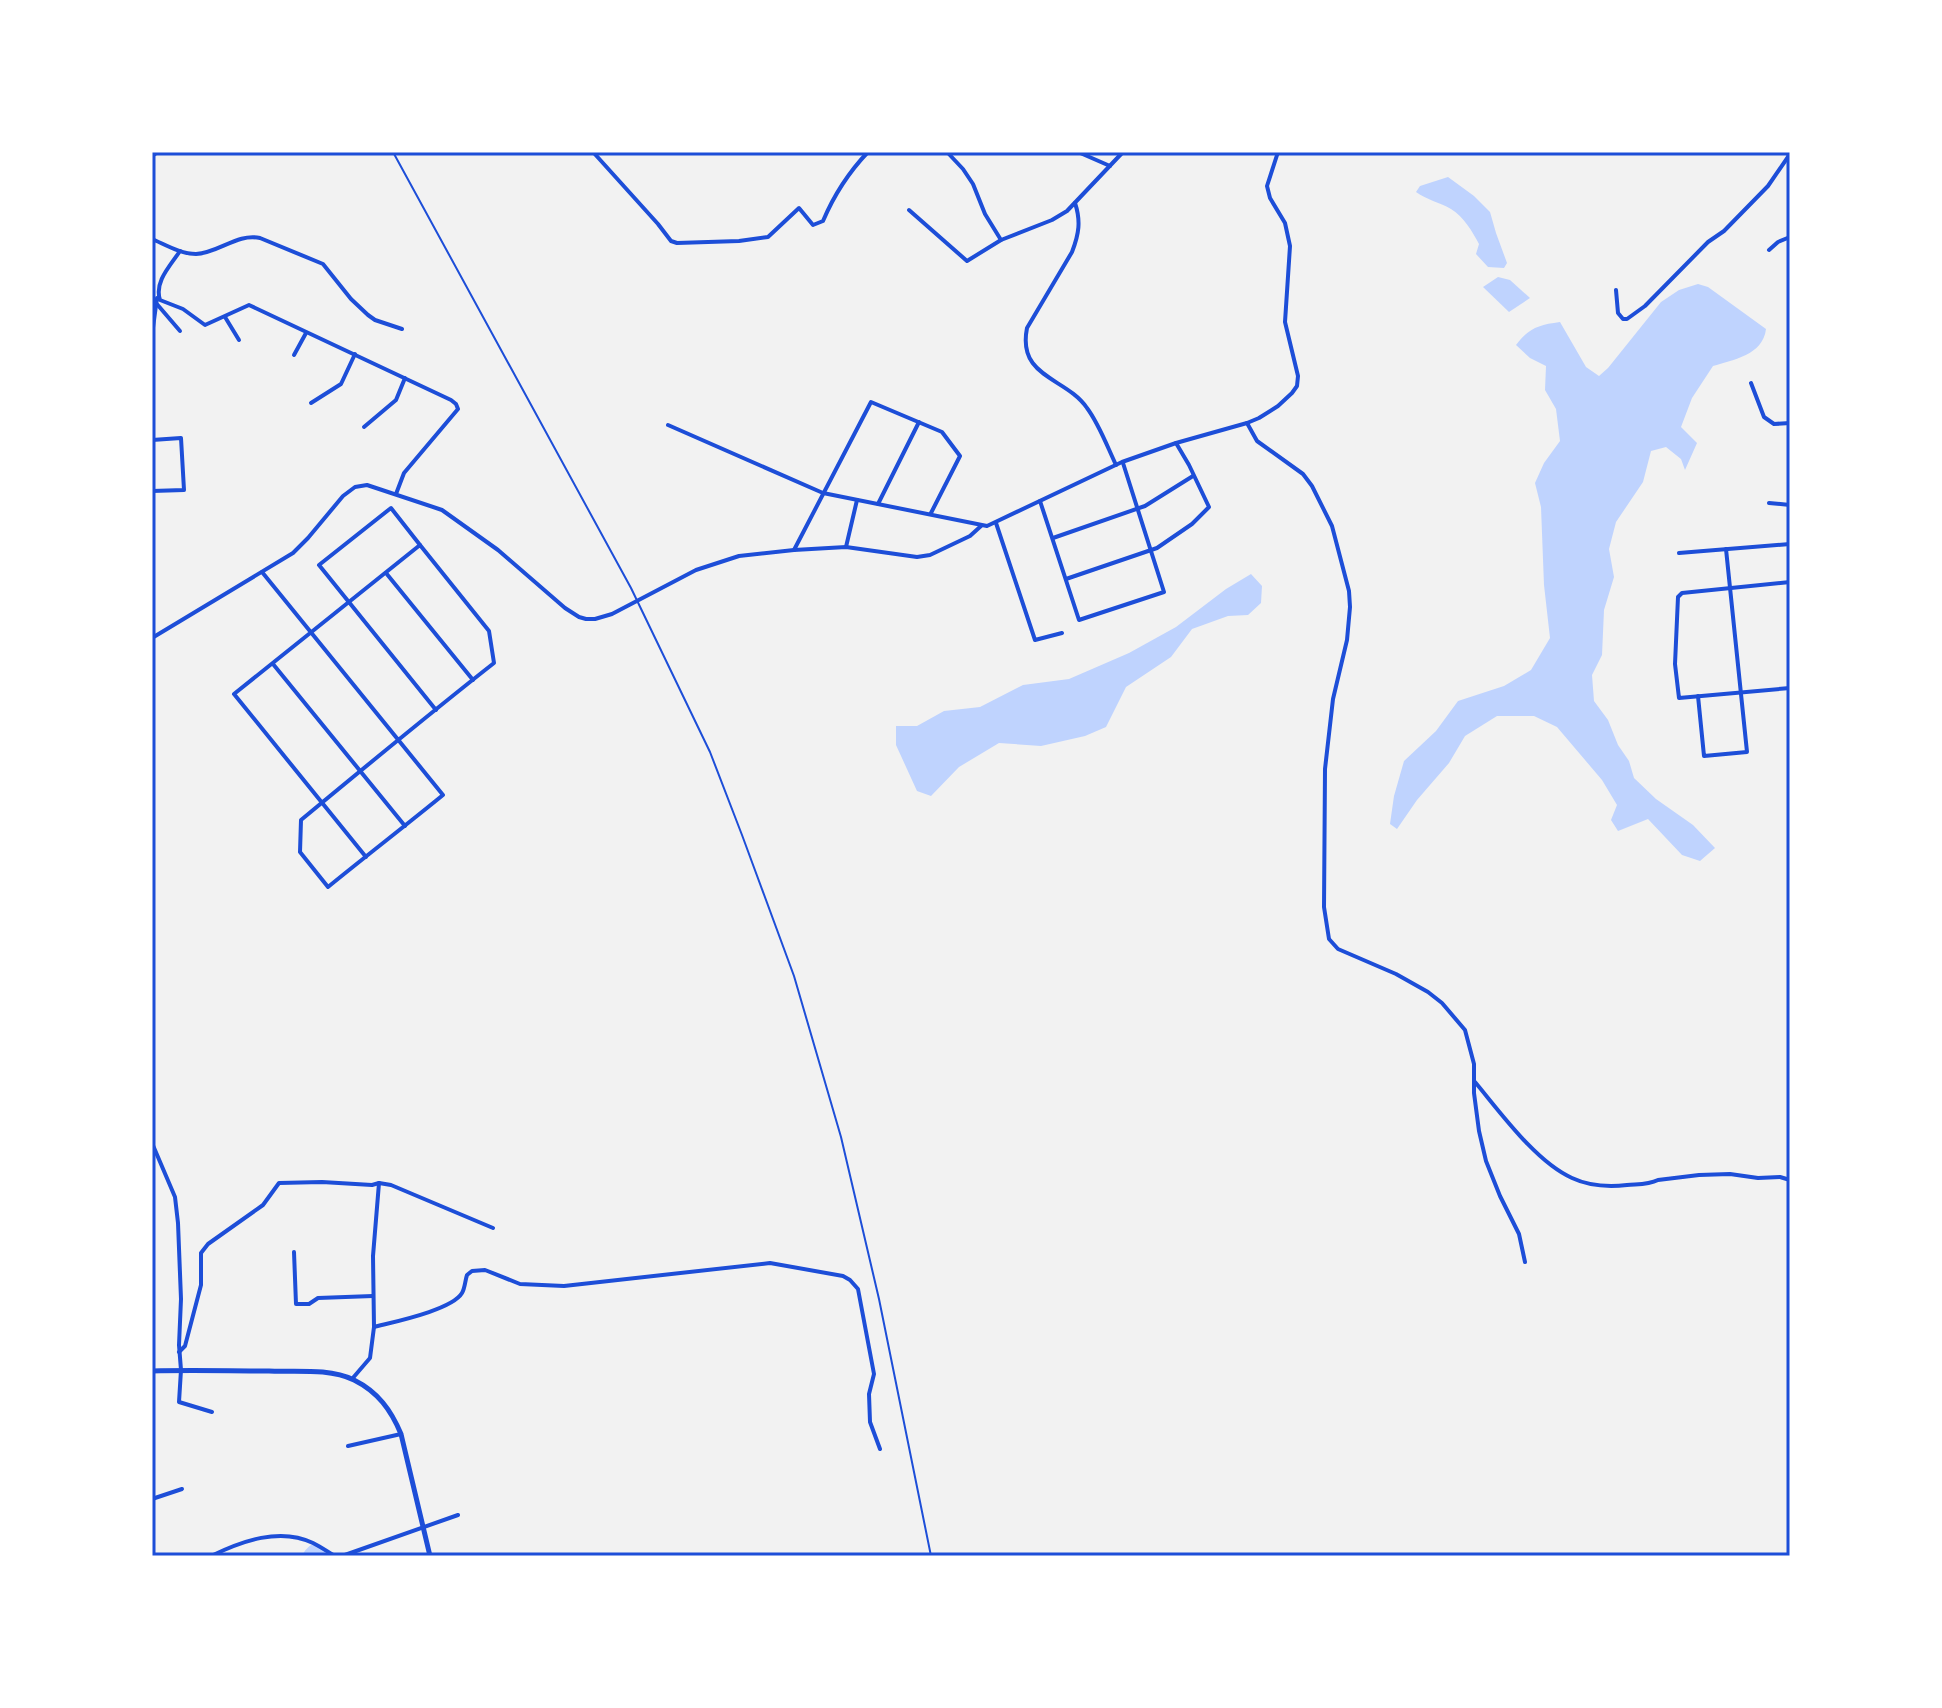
<svg xmlns="http://www.w3.org/2000/svg" width="1942" height="1708" font-family="Helvetica,sans-serif">
<style>
.water{fill:#bfd3fe}
.lines{fill:none;stroke-linecap:round;stroke-linejoin:round}
.river{stroke:#bfd3fe;stroke-width:16}
.service{stroke:#1d4ed8;stroke-width:2}
.minor{stroke:#1d4ed8;stroke-width:4}
.tertiary{stroke:#1d4ed8;stroke-width:5}
.trunk{stroke:#1d4ed8;stroke-width:7}
.neatline{fill:none;stroke:#1d4ed8;stroke-width:3}
</style>
<rect width="100%" height="100%" fill="#f2f2f2"/>
<g class="water">
<path d="M1448,177L1474,196L1490,212L1496,233L1507,263L1504,268L1488,267L1476,254L1479,244C1472,231 1464,217 1451,209C1439,202 1427,200 1416,192L1420,186Z"/>
<polygon points="1498,277 1510,280 1530,298 1509,312 1483,287"/>
<path d="M1698,284L1708,287L1766,329C1763,355 1733,360 1713,366L1692,398L1681,427L1697,443L1685,470L1681,459L1666,447L1651,451L1643,482L1616,522L1609,549L1614,577L1604,610L1602,655L1592,675L1594,701L1608,720L1618,745L1629,761L1634,778L1656,799L1693,825L1715,848L1700,861L1682,855L1648,819L1618,831L1611,820L1617,805L1602,780L1557,727L1534,716H1497L1465,736L1449,763L1417,800L1397,829L1390,824L1394,796L1404,761L1436,731L1458,701L1504,686L1531,670L1550,638L1544,585L1541,507L1535,483L1544,463L1560,441L1556,409L1545,390L1546,366L1530,358L1516,345C1529,328 1538,325 1560,322L1586,367L1599,376L1608,368L1661,302L1679,290Z"/>
<polygon points="1251,574 1262,586 1261,603 1248,615 1228,616 1192,629 1171,657 1126,687 1106,727 1085,736 1041,746 999,743 959,767 931,796 917,791 896,745 896,726 917,726 944,711 980,707 1023,685 1069,679 1129,653 1176,627 1226,589"/>
</g>
<g class="lines">
<polyline class="river" points="311,1556 315,1552 324,1556"/>
<polyline class="service" points="393,152 631,588 710,752 742,835 794,976 841,1137 879,1299 931,1556"/>
<g class="minor">
<path d="M593,152L658,224L671,241L677,243L739,241L768,237L799,208L813,225L823,221C834,195 848,173 868,152"/>
<polyline points="947,152 963,169 973,184 985,214 1001,240 1052,220 1067,211 1123,152"/>
<polyline points="1078,152 1110,166"/>
<path d="M1075,203C1081,221 1079,234 1072,252L1027,328C1017,378 1066,377 1087,408C1099,424 1107,446 1116,465"/>
<polyline points="909,210 967,261 1001,240"/>
<path d="M152,239C166,245 181,254 196,254C219,253 237,233 260,238L323,264L351,299L368,315L375,320L402,329"/>
<polyline points="1769,250 1778,242 1790,237"/>
<path d="M180,251C170,266 154,282 160,300L183,309L205,325L249,305L451,400L456,404L458,409L404,473L396,494"/>
<polyline points="1616,290 1618,313 1623,319 1627,319 1645,306 1708,242 1724,231 1768,186 1790,154"/>
<polyline points="156,303 180,331"/>
<polyline points="225,317 239,340"/>
<polyline points="152,335 157,298"/>
<polyline points="294,355 306,333"/>
<polyline points="1751,383 1764,417 1774,424 1790,423"/>
<polyline points="311,403 341,384 355,354"/>
<polyline points="1247,423 1257,441 1303,474 1312,486 1332,526 1349,591 1350,607 1347,640 1333,699 1325,769 1324,907 1329,939 1338,949 1396,974 1428,992 1442,1003 1465,1030 1474,1064 1474,1093 1479,1131 1486,1161 1500,1196 1519,1234 1525,1262"/>
<polyline points="668,425 823,493 987,526 1122,462 1176,443 1247,423 1259,418 1278,406 1292,393 1297,386 1298,376 1285,322 1290,246 1285,223 1270,198 1267,186 1278,152"/>
<polyline points="364,427 396,400 405,378"/>
<polyline points="152,440 181,438 184,490 152,491"/>
<polyline points="1040,501 1079,620 1164,592 1123,463"/>
<polyline points="1769,503 1790,505"/>
<polyline points="878,504 919,422"/>
<polyline points="996,523 1035,640 1062,633"/>
<polyline points="1053,538 1145,506 1193,476"/>
<polyline points="420,545 391,508 319,565 436,710"/>
<polyline points="846,547 857,500"/>
<polyline points="794,550 871,402 942,432 960,456 931,513"/>
<polyline points="1679,553 1790,544"/>
<path d="M262,572C322,647 383,721 443,795C405,826 366,856 328,887L300,852L301,820C365,767 429,714 494,663L489,631L420,545C358,594 296,644 234,694L366,857"/>
<polyline points="386,573 473,680"/>
<polyline points="1066,579 1157,548 1192,524 1209,507 1189,465 1176,443"/>
<polyline points="1790,582 1682,593 1678,597 1675,664 1679,698 1790,688"/>
<polyline points="152,638 293,553 308,538 343,496 355,487 367,485 442,510 498,550 565,608 579,617 586,619 595,619 612,614 696,570 739,556 794,550 846,547 917,557 930,555 970,536 981,526"/>
<polyline points="273,664 405,826"/>
<polyline points="1698,696 1704,756 1747,752 1726,549"/>
<path d="M1475,1082C1500,1112 1536,1162 1572,1178C1589,1186 1609,1187 1627,1185C1638,1184 1648,1185 1658,1180L1699,1175L1730,1174L1758,1178L1780,1177L1790,1180"/>
<polyline points="152,1143 175,1197 178,1223 181,1299 179,1345 181,1370 179,1402 212,1412"/>
<polyline points="294,1252 296,1304 309,1304 318,1298 373,1296"/>
<path d="M374,1327C393,1322 452,1310 462,1293C465,1288 465,1281 467,1275L472,1271L485,1270L520,1284L564,1286L770,1263L843,1276L850,1280L858,1289L874,1374L869,1394L870,1422L880,1449"/>
<polyline points="179,1352 185,1346 201,1285 201,1253 208,1244 263,1205 279,1183 322,1182 372,1185 379,1183 391,1185 493,1228"/>
<polyline points="352,1379 370,1358 374,1327 373,1256 379,1183"/>
<polyline points="348,1446 401,1434"/>
<polyline points="152,1499 182,1489"/>
<path d="M211,1556C242,1541 280,1527 313,1543C321,1547 328,1552 335,1556"/>
<polyline points="342,1556 458,1515"/>
</g>
<path class="tertiary" d="M152,1371C191,1370 230,1371 269,1371C296,1372 329,1368 354,1380C378,1392 391,1410 401,1434L430,1556"/>
<polyline class="trunk" points="152,154 155,152"/>
</g>
<rect width="1942" height="1708" fill="none" stroke="#ffffff" stroke-width="308"/>
<rect x="154" y="154" width="1634" height="1400" class="neatline"/>
</svg>
